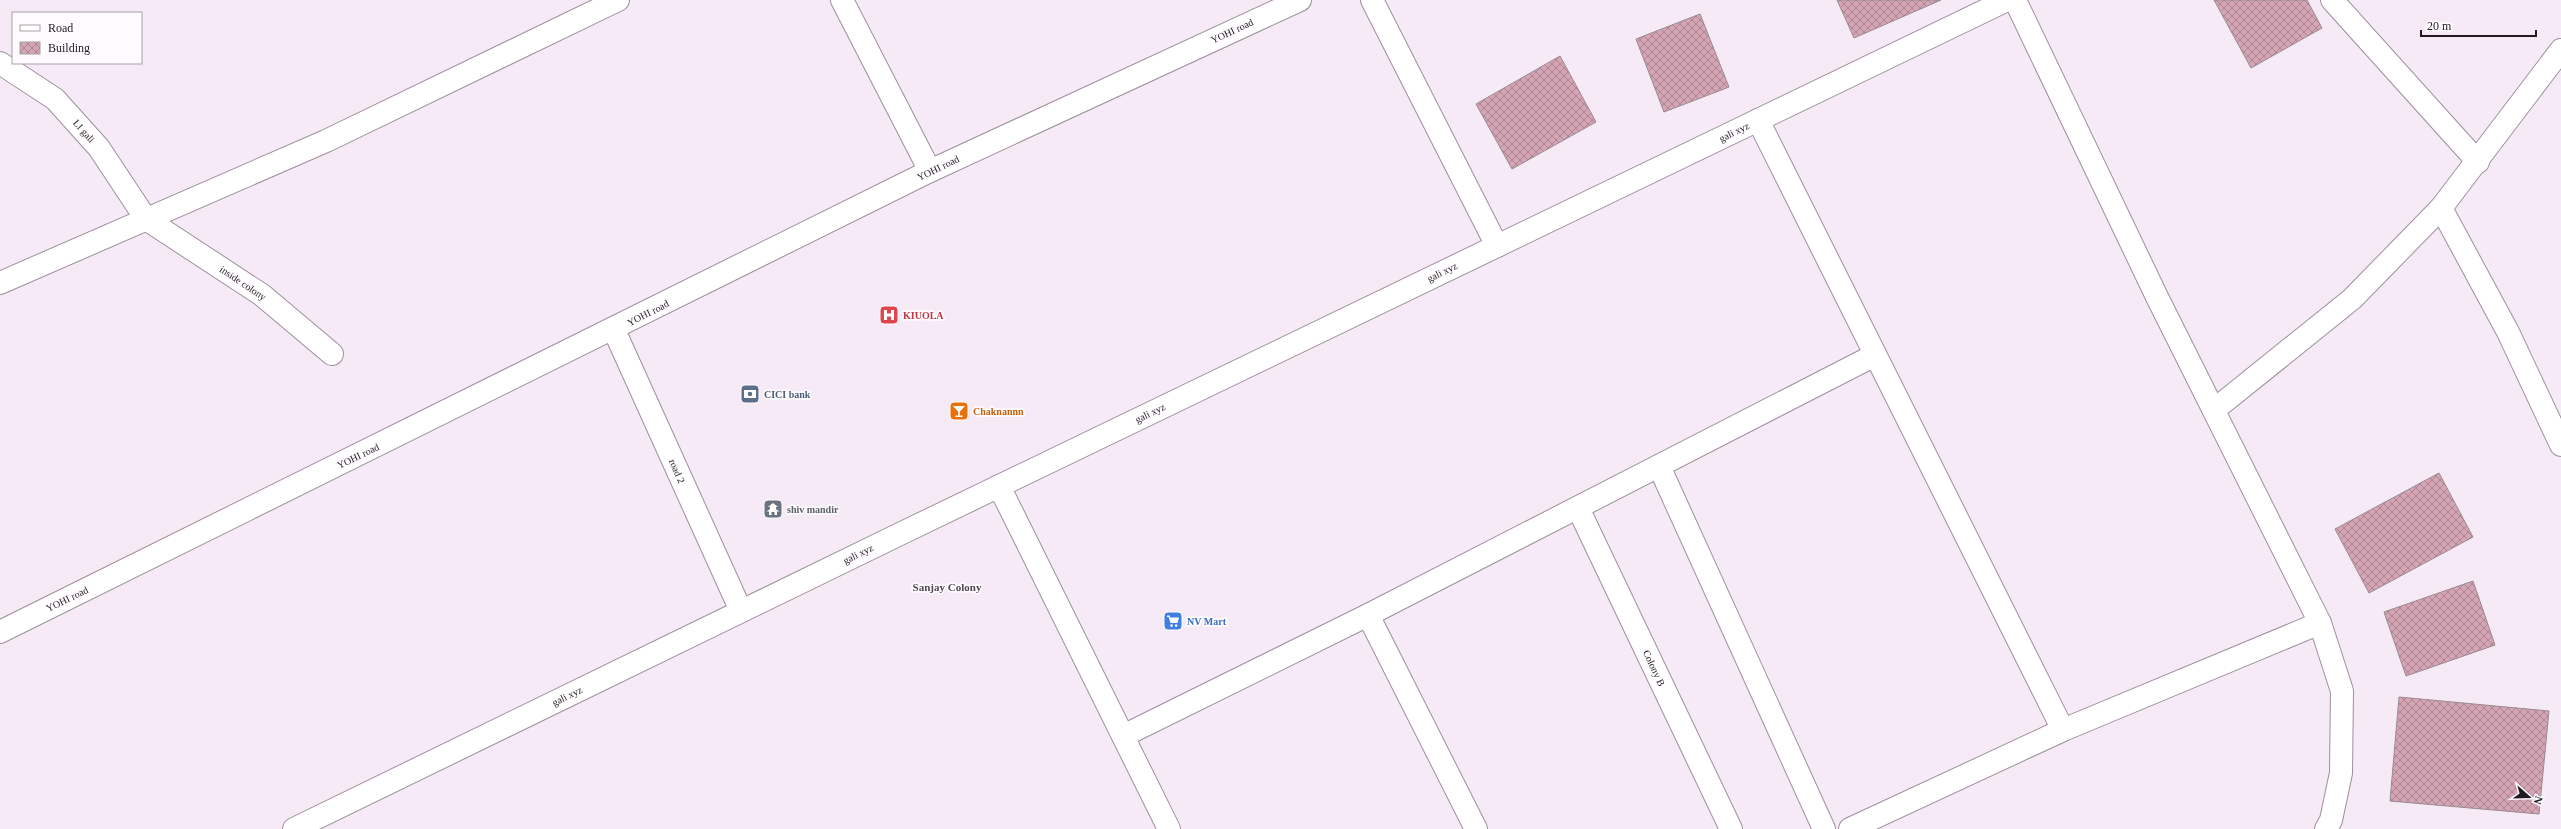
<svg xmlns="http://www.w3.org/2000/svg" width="2561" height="829" font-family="Georgia,serif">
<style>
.building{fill:url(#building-cross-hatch);stroke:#9a898f}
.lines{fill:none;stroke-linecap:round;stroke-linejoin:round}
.minor-casing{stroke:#9c909c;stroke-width:24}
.minor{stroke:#fff;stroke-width:22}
.labels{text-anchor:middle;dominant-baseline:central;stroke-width:3.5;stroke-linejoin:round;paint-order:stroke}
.street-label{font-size:10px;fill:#1f1b20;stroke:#fefbfe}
.health-label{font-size:10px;font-weight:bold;fill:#be3a42;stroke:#fefbfe;text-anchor:start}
.service-label{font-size:10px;font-weight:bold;fill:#4e5e75;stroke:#fefbfe;text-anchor:start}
.food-label{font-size:10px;font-weight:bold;fill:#c56008;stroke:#fefbfe;text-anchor:start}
.worship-label{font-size:10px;font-weight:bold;fill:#5b616d;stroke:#fefbfe;text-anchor:start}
.shop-label{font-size:10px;font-weight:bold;fill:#366cbe;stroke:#fefbfe;text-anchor:start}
.neighbourhood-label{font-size:11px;font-weight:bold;fill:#534953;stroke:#fefbfe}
</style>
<defs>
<pattern id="building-cross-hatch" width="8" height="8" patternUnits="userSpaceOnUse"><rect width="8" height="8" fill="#d5a4b5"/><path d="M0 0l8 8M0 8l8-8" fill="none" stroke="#ac8593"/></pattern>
</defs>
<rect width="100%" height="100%" fill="#f7eaf7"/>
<g class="building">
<polygon points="1837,0 1941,0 1854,38"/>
<polygon points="2214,0 2307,0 2322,28 2251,68"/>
<polygon points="1700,14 1729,87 1664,112 1636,39"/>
<polygon points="1560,56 1596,122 1512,169 1476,104"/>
<polygon points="2439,473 2473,537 2369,593 2335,529"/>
<polygon points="2473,581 2495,645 2406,676 2384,612"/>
<polygon points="2399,697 2549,711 2539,814 2390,801"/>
</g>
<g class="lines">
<g class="minor-casing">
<g id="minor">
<polyline points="842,0 930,171"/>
<polyline points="1372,0 1497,246"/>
<polyline points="2015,0 2157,297 2320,623 2342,691 2341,773 2331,820 2326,829"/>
<polyline points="2332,0 2478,162"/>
<polyline points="0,63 55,99 99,148 146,219 262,295 332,354"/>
<polyline points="1758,120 2063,730"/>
<polyline points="2441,208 2508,332 2561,445"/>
<polyline points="0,283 326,141 618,0"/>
<polyline points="614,330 741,611"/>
<polyline points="2214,410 2352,299 2441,208 2561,50"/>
<polyline points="1659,466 1824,829"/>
<polyline points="999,486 1169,829"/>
<polyline points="1578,508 1731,829"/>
<polyline points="1368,615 1476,829"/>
<polyline points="0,632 930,171 1300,0"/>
<polyline points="1123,736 1368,615 1875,355"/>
<polyline points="294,829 902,533 2007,0"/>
<polyline points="1850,829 2063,730 2320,623"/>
</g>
</g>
<use href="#minor" class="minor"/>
</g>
<defs>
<g id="hospital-square" transform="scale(1)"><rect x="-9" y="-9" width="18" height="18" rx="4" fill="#e0444e" stroke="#fefbfe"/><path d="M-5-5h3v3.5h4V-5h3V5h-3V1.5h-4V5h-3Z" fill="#fff"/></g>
<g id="bank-square" transform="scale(1)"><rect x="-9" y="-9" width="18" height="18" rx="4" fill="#5c6f8a" stroke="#fefbfe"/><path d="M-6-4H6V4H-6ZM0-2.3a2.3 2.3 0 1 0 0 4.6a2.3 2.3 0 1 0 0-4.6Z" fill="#fff"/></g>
<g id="bar-square" transform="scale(1)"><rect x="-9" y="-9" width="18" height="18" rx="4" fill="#e8710a" stroke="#fefbfe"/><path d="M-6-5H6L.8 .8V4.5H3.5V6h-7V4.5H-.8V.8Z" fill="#fff"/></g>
<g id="temple-square" transform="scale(1)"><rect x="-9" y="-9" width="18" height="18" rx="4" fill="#6b7280" stroke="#fefbfe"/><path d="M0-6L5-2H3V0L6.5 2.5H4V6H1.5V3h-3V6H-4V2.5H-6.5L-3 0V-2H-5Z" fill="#fff"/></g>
<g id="supermarket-square" transform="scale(1)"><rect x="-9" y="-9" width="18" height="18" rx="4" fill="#3f7fe0" stroke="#fefbfe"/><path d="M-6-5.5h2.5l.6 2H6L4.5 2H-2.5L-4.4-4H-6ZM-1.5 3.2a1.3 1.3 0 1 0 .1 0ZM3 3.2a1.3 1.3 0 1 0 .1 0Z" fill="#fff"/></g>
</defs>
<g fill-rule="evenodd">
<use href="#hospital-square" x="889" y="315"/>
<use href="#bank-square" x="750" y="394"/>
<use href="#bar-square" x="959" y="411"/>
<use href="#temple-square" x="773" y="509"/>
<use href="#supermarket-square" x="1173" y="621"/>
</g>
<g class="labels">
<g class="street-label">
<text transform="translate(1232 31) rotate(-25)">YOHI road</text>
<text transform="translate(84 131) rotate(48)">LI gali</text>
<text transform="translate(1734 132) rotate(-26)">gali xyz</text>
<text transform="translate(938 168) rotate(-26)">YOHI road</text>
<text transform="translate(1442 272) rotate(-26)">gali xyz</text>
<text transform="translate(243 283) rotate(34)">inside colony</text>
<text transform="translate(648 313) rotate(-27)">YOHI road</text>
<text transform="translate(1150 413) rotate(-26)">gali xyz</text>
<text transform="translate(358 456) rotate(-26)">YOHI road</text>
<text transform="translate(677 471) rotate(66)">road 2</text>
<text transform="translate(858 554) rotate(-26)">gali xyz</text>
<text transform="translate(67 599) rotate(-26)">YOHI road</text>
<text transform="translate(1654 668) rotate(65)">Colony B</text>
<text transform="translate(567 696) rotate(-26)">gali xyz</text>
</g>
<g class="health-label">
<text x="903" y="315">KIUOLA</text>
</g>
<g class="service-label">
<text x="764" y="394">CICI bank</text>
</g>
<g class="food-label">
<text x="973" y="411">Chaknannn</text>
</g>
<g class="worship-label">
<text x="787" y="509">shiv mandir</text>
</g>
<g class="shop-label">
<text x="1187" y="621">NV Mart</text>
</g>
<g class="neighbourhood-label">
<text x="947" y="587">Sanjay Colony</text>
</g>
</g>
<rect x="12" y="12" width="130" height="52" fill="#fefbfe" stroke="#a5a1a5"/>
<rect x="20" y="25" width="20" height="6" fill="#ffffff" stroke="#a5a1a5"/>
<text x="48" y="32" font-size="12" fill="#1f1b20">Road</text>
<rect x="20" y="42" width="20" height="12" fill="url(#building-cross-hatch)" stroke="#a5a1a5"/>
<text x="48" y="52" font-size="12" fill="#1f1b20">Building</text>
<g transform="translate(2529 797) rotate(110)" stroke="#fefbfe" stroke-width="3" paint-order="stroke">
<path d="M0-3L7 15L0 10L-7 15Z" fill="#1f1b20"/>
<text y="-6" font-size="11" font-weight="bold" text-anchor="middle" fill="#1f1b20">N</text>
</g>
<path d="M2421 30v6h115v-6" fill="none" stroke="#1f1b20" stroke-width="2"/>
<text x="2427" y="30" font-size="12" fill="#1f1b20" stroke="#fefbfe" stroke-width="3" paint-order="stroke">20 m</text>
</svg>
